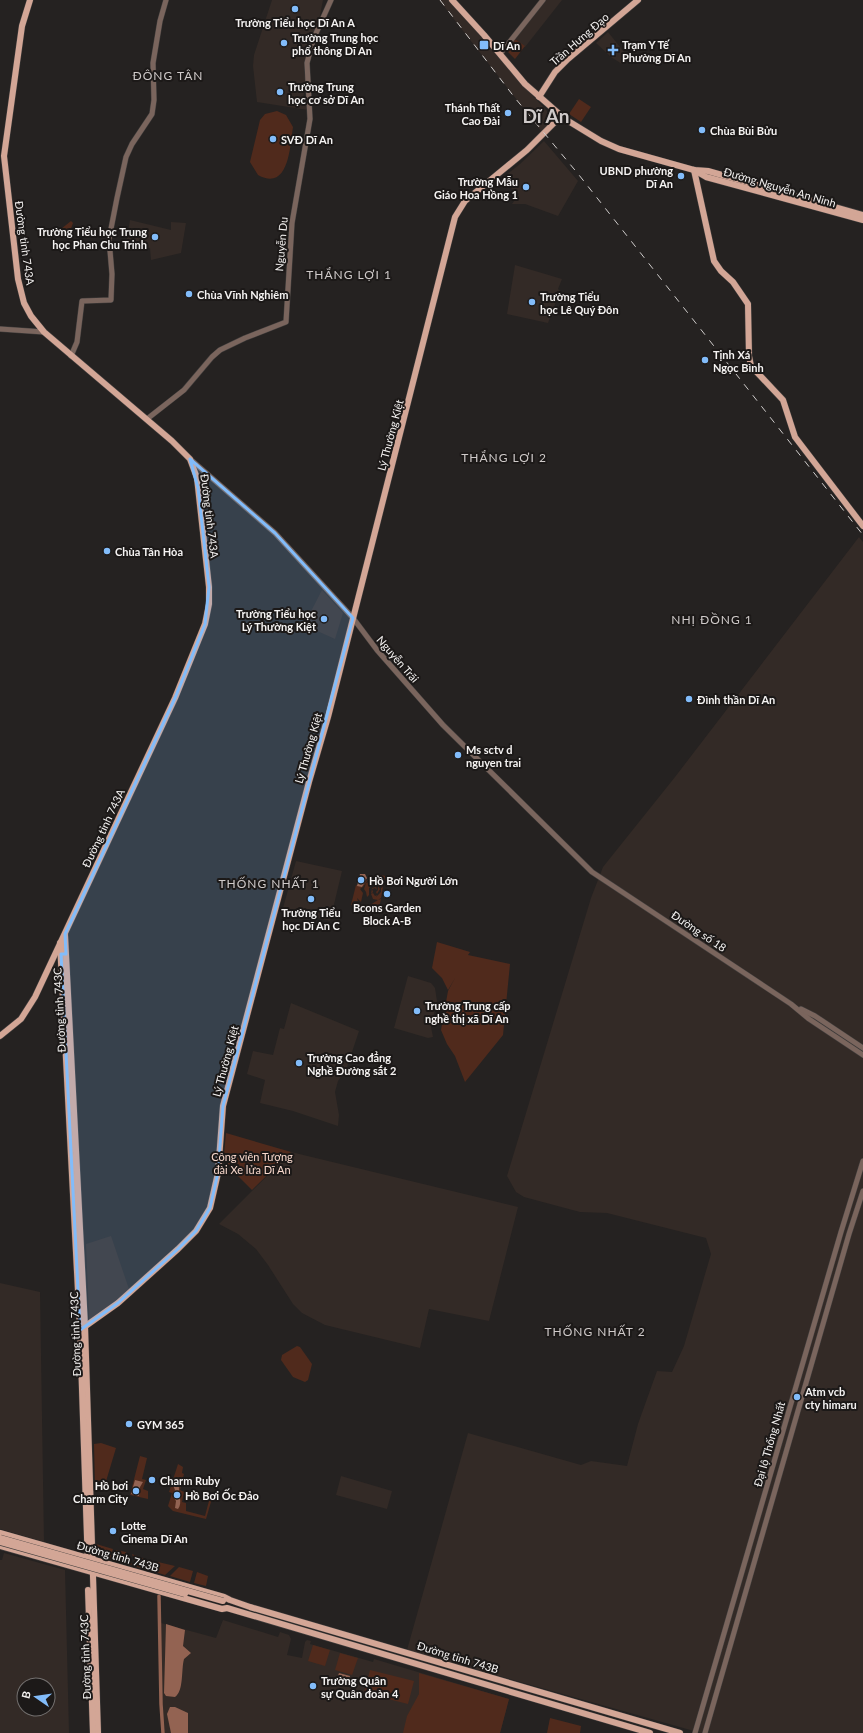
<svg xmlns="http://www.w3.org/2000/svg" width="863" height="1733" font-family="Lato,sans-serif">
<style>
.built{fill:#332a26;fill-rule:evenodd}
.green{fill:#502a1c}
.water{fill:#936352}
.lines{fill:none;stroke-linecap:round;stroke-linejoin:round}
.canal{stroke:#936352;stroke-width:3.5}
.minor-casing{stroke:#423f3e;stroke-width:6}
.major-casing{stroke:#423f3e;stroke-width:7}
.minor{stroke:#7a655d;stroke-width:5}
.major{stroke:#d3a696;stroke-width:6}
.rail{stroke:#cfcccb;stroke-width:1;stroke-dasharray:7 7;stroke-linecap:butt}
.major-bridge-casing{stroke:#423f3e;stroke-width:7;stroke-linecap:butt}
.major-bridge{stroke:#d3a696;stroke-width:6}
.marked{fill:#82bcfa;fill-opacity:0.2;stroke:#82bcfa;stroke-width:3;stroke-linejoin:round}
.poi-dot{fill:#82bcfa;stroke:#1c1918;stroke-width:1.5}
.labels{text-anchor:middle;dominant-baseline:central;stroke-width:4;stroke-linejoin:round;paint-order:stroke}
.poi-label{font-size:11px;font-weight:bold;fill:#f5f3f2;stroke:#1c1918;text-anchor:start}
.street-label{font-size:11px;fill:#f5f3f2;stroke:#1c1918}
.park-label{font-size:11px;fill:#f8d8cc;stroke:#1c1918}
.neighbourhood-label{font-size:12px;letter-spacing:1px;fill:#cfcac9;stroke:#1c1918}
.town-label{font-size:19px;font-weight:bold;fill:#cfcac9;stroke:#1c1918}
</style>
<rect width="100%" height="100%" fill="#252221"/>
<g class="built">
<polygon points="272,0 323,0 318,25 307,56 304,67 306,87 303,97 306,98 308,110 257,102 253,66 254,55"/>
<polygon points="439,0 450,0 482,35 518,80 547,111 550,121 548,127 541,131"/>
<polygon points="545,0 562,0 525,47 515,39"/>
<polygon points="608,32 628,57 622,64 611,57 596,43"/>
<polygon points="544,141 578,181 558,216 525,204 512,204 519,194 500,180 520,164"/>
<polygon points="130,220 171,230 171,222 186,223 181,253 151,260 150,248 126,245"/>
<polygon points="515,265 562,279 558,289 560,291 548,323 507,314"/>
<polygon points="859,537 863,542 863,1733 701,1733 407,1650 468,1433 581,1465 591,1461 627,1466 638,1424 657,1371 672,1372 684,1346 711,1254 706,1238 607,1213 580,1212 524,1197 516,1192 507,1176 591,898 603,867 675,777"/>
<polygon points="322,590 343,613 335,639 304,625"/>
<polygon points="296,861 342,871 330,921 283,908"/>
<polygon points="408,976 431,983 435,988 437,1001 431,1027 433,1037 428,1038 394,1028"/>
<polygon points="291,1003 359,1031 346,1070 338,1081 335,1092 339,1115 338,1126 293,1111 260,1103 265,1080 247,1074 253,1051 273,1055 280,1028 284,1029"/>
<polygon points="291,1152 518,1207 489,1321 429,1309 420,1348 325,1325 302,1313 293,1304 268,1265 256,1249 238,1234 219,1224"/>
<polygon points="111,1236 130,1292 89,1320 86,1244"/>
<polygon points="0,1283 40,1292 44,1542 0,1529"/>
<polygon points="341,1476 392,1491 387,1509 336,1495"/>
<path d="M4,1553L65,1570L69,1733H0V1560H2ZM24,1685H48V1709H24Z"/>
<polygon points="223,1620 278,1637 280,1632 289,1635 291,1639 287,1655 302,1658 305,1642 307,1640 311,1641 310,1644 373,1662 374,1659 509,1699 500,1733 165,1733 162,1701 161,1623 216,1638"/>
</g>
<g class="green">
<polygon points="515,39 525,46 515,59 506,50"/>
<polygon points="579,99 591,107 581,122 569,114"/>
<path d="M277,111L286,115L293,127C290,146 289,192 258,175L250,162L260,120L265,114Z"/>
<polygon points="71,221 73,223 70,231 67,233 61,232 61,229"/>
<polygon points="377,874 385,876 384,885 382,887 378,886 380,889 377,894 376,892 378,890 378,886 376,887 377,890 375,888 372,889 373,892 371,894 372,888 376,887 376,883 383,882 381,879 377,879"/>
<polygon points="368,880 363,887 360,889 363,893 361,902 357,898 358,901 353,901 355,904 359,904 359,907 351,905 356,885 362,887 364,881"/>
<polygon points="373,881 374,881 373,885 369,888 369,895 367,897 366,892 364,889 366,883"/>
<polygon points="383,887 381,898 378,900 381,899 378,911 366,908 369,906 372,909 377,909 375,905 370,905 378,900 373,899 371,894 373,893 375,896 377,895 376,897 381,892 381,888"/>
<polygon points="437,942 470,952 468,955 510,964 503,1035 465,1082 455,1056 447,1044 441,1030 448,991 455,978 448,990 442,978 432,968"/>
<polygon points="226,1133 291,1152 252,1190 229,1167 224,1154"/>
<polygon points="297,1346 300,1347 312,1364 308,1380 305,1382 293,1377 281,1360 282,1355"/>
<polygon points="101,1443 116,1448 104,1488 95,1486 94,1444"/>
<polygon points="140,1456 147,1458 142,1479 146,1480 143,1489 148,1491 148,1499 130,1495"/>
<polygon points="178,1464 183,1467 182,1473 184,1474 180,1490 184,1492 182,1502 186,1503 186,1511 205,1516 210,1497 208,1496 209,1493 213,1495 206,1519 173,1511 168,1506 172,1493 169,1492"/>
<path d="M96,1544L113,1549L110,1559C101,1557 97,1554 96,1544Z"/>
<polygon points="116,1550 126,1552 132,1565 113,1560"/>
<polygon points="132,1554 144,1559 141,1568 137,1567"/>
<polygon points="158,1562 175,1566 165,1575 155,1572"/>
<polygon points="179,1567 193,1571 190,1582 170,1576"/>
<polygon points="197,1572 208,1576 206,1586 194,1583"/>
<polygon points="313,1645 330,1650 325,1666 308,1661"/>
<polygon points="340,1653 358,1658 352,1675 335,1670"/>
<polygon points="370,1670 414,1681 408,1704 364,1693"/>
<polygon points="419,1673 509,1699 500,1733 403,1733 407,1716 419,1694"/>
<polygon points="550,1718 581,1726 580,1733 547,1733"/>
</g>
<g class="water">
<polygon points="360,874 365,874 367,878 362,887 357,886"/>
<polygon points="135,1480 143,1482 140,1487 139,1496 131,1494"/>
<path d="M177,1482L179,1485C178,1493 183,1503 178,1509L175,1508L176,1501L173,1496L175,1490L173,1485Z"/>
<path d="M166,1624L185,1630L183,1646L191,1653L184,1659C181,1670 184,1691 175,1697L166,1696L164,1693Z"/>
<polygon points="339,1673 350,1676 348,1684 336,1681"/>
<polygon points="170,1707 175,1707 188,1713 188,1733 171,1733 167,1714"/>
</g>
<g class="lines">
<polyline class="canal" points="159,1596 161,1704 163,1733"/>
<g class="minor-casing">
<g id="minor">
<polyline points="500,54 543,0"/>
<polyline points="0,329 44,332"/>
<polyline points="71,356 77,342 82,301 111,300 112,274 109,239 117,198 126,157 132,144 152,114 154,100 153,63 160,21 166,0"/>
<polyline points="147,419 184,390 212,357 220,350 245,338 286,322 292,223 310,119 307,63 313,40 331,0"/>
<polyline points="190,459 275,533 353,618 377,650 443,725 592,872 791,1004 809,1019 863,1055"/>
<polyline points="801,1009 815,1016 863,1048"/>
<polyline points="695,1733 841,1232 863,1161"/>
<polyline points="705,1733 849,1234 863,1191"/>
</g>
</g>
<g class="major-casing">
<g id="major">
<polyline points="452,0 484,35 525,84 565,119 601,141 619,149 694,170 708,171 863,215"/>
<polyline points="539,97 555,72 568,59 638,0"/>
<polyline points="694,170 714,261 721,271 733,282 748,304 749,356 751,366 783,400 795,437 863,526"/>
<polyline points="694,170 706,177 863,220"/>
<polyline points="65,935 85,1326 98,1733"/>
<polyline points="60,943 80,1330 88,1567"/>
<polyline points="0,1036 21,1019 35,997 175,698 205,624 209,604 209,587 197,478 190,459 172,441 44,332 31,316 24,303 18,279 4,156 22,26 30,0"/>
<polyline points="80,1330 118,1303 178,1249 196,1231 210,1208 218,1173 223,1106 309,782 328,717 455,217 465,201 527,150 561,116"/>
<polyline points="0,1533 224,1597 230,1600 250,1607 680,1733"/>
<polyline points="0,1546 222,1609 227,1608 650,1733"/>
<polyline points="88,1590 93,1733"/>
</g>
</g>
<use href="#minor" class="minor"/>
<use href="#major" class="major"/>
<polyline class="rail" points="440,0 515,98 579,175 863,535"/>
<g class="major-bridge-casing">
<g id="major-bridge">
<polyline points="0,1538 223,1601"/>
<polyline points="0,1542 185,1594"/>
</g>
</g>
<use href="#major-bridge" class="major-bridge"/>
</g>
<path class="marked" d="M190,459L275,533L353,618L223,1106L218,1173L210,1208L196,1231L178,1249L118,1303L80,1330L61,954H66L65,934L175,698L205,624L209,587L198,488Z"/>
<g class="poi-dot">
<circle cx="295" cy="9" r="4"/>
<circle cx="284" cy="43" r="4"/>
<rect x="479" y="40" width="10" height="10" rx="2"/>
<path d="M611 44h4v4h4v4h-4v4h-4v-4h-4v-4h4z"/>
<circle cx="280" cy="92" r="4"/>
<circle cx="508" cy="113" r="4"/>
<circle cx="702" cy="130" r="4"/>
<circle cx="273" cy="139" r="4"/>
<circle cx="681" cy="176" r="4"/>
<circle cx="526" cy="187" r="4"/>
<circle cx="155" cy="237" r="4"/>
<circle cx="189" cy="294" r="4"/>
<circle cx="532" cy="302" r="4"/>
<circle cx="705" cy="360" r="4"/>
<circle cx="107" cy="551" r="4"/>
<circle cx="324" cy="619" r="4"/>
<circle cx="689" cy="699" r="4"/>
<circle cx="458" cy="755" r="4"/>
<circle cx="361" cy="880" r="4"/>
<circle cx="387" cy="894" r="4"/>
<circle cx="311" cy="899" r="4"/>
<circle cx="417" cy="1011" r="4"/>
<circle cx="299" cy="1063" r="4"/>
<circle cx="797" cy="1397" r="4"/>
<circle cx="129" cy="1424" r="4"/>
<circle cx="152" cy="1480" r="4"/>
<circle cx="136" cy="1491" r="4"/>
<circle cx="177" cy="1495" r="4"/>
<circle cx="113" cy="1531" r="4"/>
<circle cx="313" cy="1686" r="4"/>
</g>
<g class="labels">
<g class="poi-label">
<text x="295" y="22" text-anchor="middle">Trường Tiểu học Dĩ An A</text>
<text x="292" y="37">Trường Trung học<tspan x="292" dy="13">phổ thông Dĩ An</tspan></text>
<text x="622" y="44">Trạm Y Tế<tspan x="622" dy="13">Phường Dĩ An</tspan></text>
<text x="493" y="45">Dĩ An</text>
<text x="288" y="86">Trường Trung<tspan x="288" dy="13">học cơ sở Dĩ An</tspan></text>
<text x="500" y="107" text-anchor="end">Thánh Thất<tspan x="500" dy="13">Cao Đài</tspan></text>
<text x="710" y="130">Chùa Bùi Bửu</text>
<text x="281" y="139">SVĐ Dĩ An</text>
<text x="673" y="170" text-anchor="end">UBND phường<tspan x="673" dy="13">Dĩ An</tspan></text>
<text x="518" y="181" text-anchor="end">Trường Mẫu<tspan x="518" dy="13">Giáo Hoa Hồng 1</tspan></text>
<text x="147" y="231" text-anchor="end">Trường Tiểu học Trung<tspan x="147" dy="13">học Phan Chu Trinh</tspan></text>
<text x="197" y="294">Chùa Vĩnh Nghiêm</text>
<text x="540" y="296">Trường Tiểu<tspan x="540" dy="13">học Lê Quý Đôn</tspan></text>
<text x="713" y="354">Tịnh Xá<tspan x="713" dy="13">Ngọc Bình</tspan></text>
<text x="115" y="551">Chùa Tân Hòa</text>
<text x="316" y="613" text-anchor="end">Trường Tiểu học<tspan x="316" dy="13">Lý Thường Kiệt</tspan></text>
<text x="697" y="699">Đình thần Dĩ An</text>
<text x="466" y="749">Ms sctv d<tspan x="466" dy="13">nguyen trai</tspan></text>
<text x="369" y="880">Hồ Bơi Người Lớn</text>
<text x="387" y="907" text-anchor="middle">Bcons Garden<tspan x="387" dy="13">Block A-B</tspan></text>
<text x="311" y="912" text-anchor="middle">Trường Tiểu<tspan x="311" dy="13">học Dĩ An C</tspan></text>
<text x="425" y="1005">Trường Trung cấp<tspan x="425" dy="13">nghề thị xã Dĩ An</tspan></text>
<text x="307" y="1057">Trường Cao đẳng<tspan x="307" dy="13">Nghề Đường sắt 2</tspan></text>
<text x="805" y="1391">Atm vcb<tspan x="805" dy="13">cty himaru</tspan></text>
<text x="137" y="1424">GYM 365</text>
<text x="160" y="1480">Charm Ruby</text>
<text x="128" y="1485" text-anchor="end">Hồ bơi<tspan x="128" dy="13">Charm City</tspan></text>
<text x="185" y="1495">Hồ Bơi Ốc Đảo</text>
<text x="121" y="1525">Lotte<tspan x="121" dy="13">Cinema Dĩ An</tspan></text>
<text x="321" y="1680">Trường Quân<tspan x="321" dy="13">sự Quân đoàn 4</tspan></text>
</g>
<g class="street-label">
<text transform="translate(579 39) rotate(-41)">Trần Hưng Đạo</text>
<text transform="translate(780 187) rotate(16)">Đường Nguyễn An Ninh</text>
<text transform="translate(25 243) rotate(82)">Đường tỉnh 743A</text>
<text transform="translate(281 244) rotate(-85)">Nguyễn Du</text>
<text transform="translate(390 435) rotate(-75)">Lý Thường Kiệt</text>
<text transform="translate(210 516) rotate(83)">Đường tỉnh 743A</text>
<text transform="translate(398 659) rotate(49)">Nguyễn Trãi</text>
<text transform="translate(308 748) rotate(-74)">Lý Thường Kiệt</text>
<text transform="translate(103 828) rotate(-65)">Đường tỉnh 743A</text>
<text transform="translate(699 931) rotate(34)">Đường số 18</text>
<text transform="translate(59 1010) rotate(-93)">Đường tỉnh 743C</text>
<text transform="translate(225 1061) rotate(-75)">Lý Thường Kiệt</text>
<text transform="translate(75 1334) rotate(-92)">Đường tỉnh 743C</text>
<text transform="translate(769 1444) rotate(-74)">Đại lộ Thống Nhất</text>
<text transform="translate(118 1556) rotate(16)">Đường tỉnh 743B</text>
<text transform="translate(85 1657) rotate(-92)">Đường tỉnh 743C</text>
<text transform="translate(458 1657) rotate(17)">Đường tỉnh 743B</text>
</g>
<g class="park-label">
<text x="252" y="1156">Công viên Tượng<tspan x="252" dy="13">đài Xe lửa Dĩ An</tspan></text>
</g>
<g class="neighbourhood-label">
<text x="168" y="75">ĐÔNG TÂN</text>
<text x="349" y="274">THẮNG LỢI 1</text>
<text x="504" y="457">THẮNG LỢI 2</text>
<text x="712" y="619">NHỊ ĐỒNG 1</text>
<text x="269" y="883">THỐNG NHẤT 1</text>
<text x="595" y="1331">THỐNG NHẤT 2</text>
</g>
<g class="town-label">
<text x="546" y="115">Dĩ An</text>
</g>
</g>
<g transform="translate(36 1697) rotate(283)"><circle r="19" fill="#1c1918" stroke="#73706f"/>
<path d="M0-3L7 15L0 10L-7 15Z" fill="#82bcfa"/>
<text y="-6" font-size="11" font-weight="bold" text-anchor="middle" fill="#f5f3f2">B</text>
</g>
</svg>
